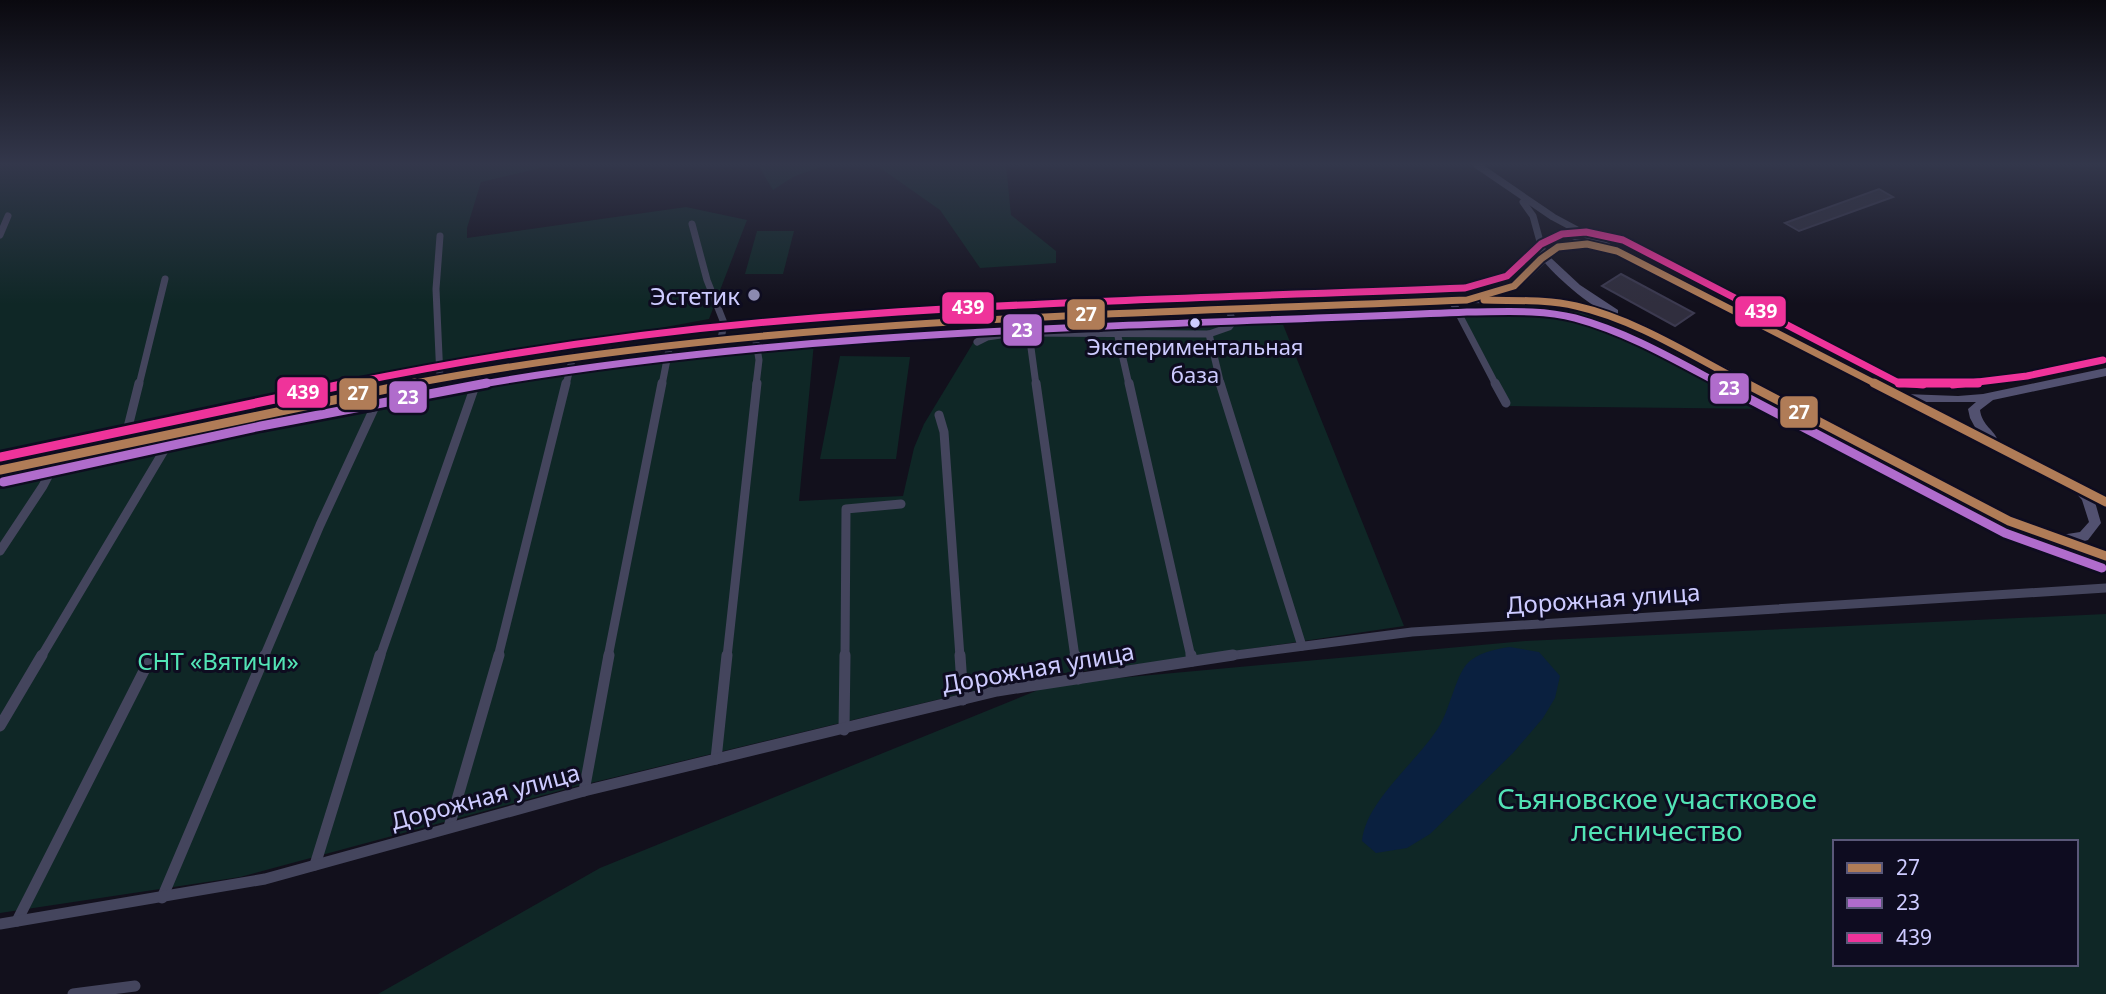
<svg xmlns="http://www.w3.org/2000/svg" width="2106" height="994" font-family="'Noto Sans',sans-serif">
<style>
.green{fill:#0f2726;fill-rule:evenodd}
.water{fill:#0a203f}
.building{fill:#302e3e;stroke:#3c3a50;stroke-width:2}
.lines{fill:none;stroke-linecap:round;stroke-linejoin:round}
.street-far2{stroke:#44455d;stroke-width:7}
.street-far1{stroke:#44455d;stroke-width:9}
.street{stroke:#44455d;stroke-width:11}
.secondary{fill:#525170;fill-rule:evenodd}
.bus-1-far1-casing{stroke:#0e0c20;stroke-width:11}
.bus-1-casing{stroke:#0e0c20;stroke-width:14}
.bus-2-far1-casing{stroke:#0e0c20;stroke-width:11}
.bus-2-casing{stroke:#0e0c20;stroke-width:14}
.bus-3-far1-casing{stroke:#0e0c20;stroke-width:11}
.bus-3-casing{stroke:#0e0c20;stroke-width:14}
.bus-1-far1{stroke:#b07c57;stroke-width:7}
.bus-1{stroke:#b07c57;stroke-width:9}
.bus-2-far1{stroke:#b06ccc;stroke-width:7}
.bus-2{stroke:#b06ccc;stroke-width:9}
.bus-3-far1{stroke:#ef339a;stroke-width:7}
.bus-3{stroke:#ef339a;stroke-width:9}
.poi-dot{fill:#8c8ab0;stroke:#0e0c20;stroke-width:2.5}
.bus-dot{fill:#cdcbff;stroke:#0e0c20;stroke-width:2.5}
.labels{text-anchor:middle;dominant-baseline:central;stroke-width:6;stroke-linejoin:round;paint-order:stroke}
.bus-label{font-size:22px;fill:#cdcbff;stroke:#0e0c20}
.poi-label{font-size:24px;fill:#cdcbff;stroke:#0e0c20;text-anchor:end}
.street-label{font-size:24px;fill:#cdcbff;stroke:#0e0c20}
.park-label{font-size:24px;fill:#52e4b5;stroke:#0e0c20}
.near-park-label{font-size:28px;fill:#52e4b5;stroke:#0e0c20}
.line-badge{stroke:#0e0c20;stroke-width:2.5}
.badge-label{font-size:19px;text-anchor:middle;font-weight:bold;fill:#fff}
</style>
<rect width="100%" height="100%" fill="#12101c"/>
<g class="green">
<polygon points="0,165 553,165 481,182 467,228 467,238 686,207 747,220 709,319 551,348 0,462"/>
<polygon points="758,165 826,165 793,177 773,190"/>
<polygon points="876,165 1006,165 1011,215 1056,251 1056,263 980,268 940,210"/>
<polygon points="757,231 794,231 783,274 745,274"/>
<polygon points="1528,305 1582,313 1631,333 1775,409 1503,406 1455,310"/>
<polygon points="1280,317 1404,626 1182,659 1031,677 574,787 240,877 0,913 0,489 510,376 814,343 799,501 903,496 914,448 924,424 981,330"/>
<polygon points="840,356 910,357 896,459 820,459"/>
<path d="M2106,614V994H378L600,868L1053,684L1525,641ZM1835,842H2076V964H1835Z"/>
</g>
<path class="water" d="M1510,647L1539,652L1560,676L1555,698L1543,718L1513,753L1430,834L1407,848L1376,853L1362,841C1366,800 1417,763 1440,725C1449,710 1456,677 1466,665C1476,653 1495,649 1510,647Z"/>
<g class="building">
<polygon points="1879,189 1893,197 1799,231 1785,223"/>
<polygon points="1621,274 1694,313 1675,326 1602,286"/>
</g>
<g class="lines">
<g class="street-far2">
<polyline points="1477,165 1553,217 1609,247"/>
<polyline points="1523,202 1533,216 1544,256"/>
<polyline points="692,224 707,280 724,323 721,339"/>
<polyline points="0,235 8,216"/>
<polyline points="440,236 436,289 440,378"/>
<polyline points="1452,301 1496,385"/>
<polyline points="1117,332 1129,385"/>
<polyline points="1029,333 1036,385"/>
<polyline points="1209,334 1221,385"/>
<polyline points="755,336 759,360 756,385"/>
<polyline points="977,342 987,337 1015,333 1209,334 1229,327 1233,322 1229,310"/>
<polyline points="139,385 165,279"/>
<polyline points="475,385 480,371"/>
<polyline points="566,385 573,356"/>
<polyline points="662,385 670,344"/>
</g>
<g class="street-far1">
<polyline points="1036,383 1075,657"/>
<polyline points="1129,383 1191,657"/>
<polyline points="1220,383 1302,646"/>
<polyline points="1495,383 1506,403"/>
<polyline points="939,415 944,432 960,657"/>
<polyline points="124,443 139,383"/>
<polyline points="0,551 43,486 58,457"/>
<polyline points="41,657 175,432"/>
<polyline points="264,657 320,525 383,389"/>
<polyline points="380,657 476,383"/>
<polyline points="498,657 566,383"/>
<polyline points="608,657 662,383"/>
<polyline points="727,657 757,383"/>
<polyline points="845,657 846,509 901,504"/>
<polyline points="1221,657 1412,632 2106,588"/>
</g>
<g class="street">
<polyline points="960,655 963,700"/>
<polyline points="1075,655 1078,679"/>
<polyline points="1191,655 1192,661"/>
<polyline points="0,726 42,655"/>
<polyline points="844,730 845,655"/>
<polyline points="716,759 727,655"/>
<polyline points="584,791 609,655"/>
<polyline points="449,827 499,655"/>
<polyline points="315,865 380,655"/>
<polyline points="162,898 265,655"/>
<polyline points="17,921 151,657"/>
<polyline points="0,924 265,879 584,791 997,691 1233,655"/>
<polyline points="73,994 135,986"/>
</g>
<path class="secondary" d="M1575,239L1593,240L1620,249L1905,394L1958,396L1983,394L2106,368V376L1993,400L1980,410C1982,426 1995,430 1998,441L2106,497V507L2095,502L2101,523L2088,540L2081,542L2106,551V561L2005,524L1966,505L1646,334L1575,309L1539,304L1467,303C1210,316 951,317 694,344C460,370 230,424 0,474V466L259,410L432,376L607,348L695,338L791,329L984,317L1481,297V294L1511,284L1540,257L1541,254L1551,247ZM1576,245L1592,246L1614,253L2075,492L2082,500L2089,522L2080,532L2061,535L2013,518L1643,324H1636L1577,303L1539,298L1492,297L1519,288L1545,263C1558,278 1598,316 1618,314V310L1580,285L1551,258L1557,251ZM1921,402H1976L1968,409L1970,418L1977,431Z"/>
<g class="bus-1-far1-casing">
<g id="bus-1-far1">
<path d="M1484,300C1514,301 1546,299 1576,306C1635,319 1694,357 1748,385"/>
<path d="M405,385C756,318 1112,315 1467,300L1514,286L1541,259L1558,247L1587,244L1617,251L1878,385"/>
</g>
</g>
<g class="bus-1-casing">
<g id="bus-1">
<polyline points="1745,383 2009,521 2106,556"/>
<polyline points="1874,383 2106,502"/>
<polyline points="0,470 415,383"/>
</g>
</g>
<g class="bus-2-far1-casing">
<path id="bus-2-far1" d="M477,385C804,328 1136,327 1467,312C1502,312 1540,309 1575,318C1627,332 1675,360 1722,385"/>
</g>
<g class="bus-2-casing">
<g id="bus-2">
<polyline points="1719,383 2005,533 2102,568"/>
<polyline points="3,482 261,426 487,383"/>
</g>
</g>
<g class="bus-3-far1-casing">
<g id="bus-3-far1">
<path d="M342,385C490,355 640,332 791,320C1015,301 1240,297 1465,288L1507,276L1541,244L1562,234L1586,232L1623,240L1899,383L1923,385"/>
<polyline points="1953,385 2027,376 2103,360"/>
</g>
</g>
<g class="bus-3-casing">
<g id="bus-3">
<polyline points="1899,383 1978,383"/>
<polyline points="0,457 351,383"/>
</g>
</g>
<use href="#bus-1-far1" class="bus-1-far1"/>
<use href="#bus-1" class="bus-1"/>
<use href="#bus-2-far1" class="bus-2-far1"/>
<use href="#bus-2" class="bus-2"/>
<use href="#bus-3-far1" class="bus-3-far1"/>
<use href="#bus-3" class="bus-3"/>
</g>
<linearGradient id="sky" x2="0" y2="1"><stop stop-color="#0a090f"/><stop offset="0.54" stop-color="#33374b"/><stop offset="1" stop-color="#33374b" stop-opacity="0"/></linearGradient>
<rect width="2106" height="304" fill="url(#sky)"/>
<circle class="poi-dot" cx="754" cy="295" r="7"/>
<circle class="bus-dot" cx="1195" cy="323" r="6"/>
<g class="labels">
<g class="bus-label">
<text x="1195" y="346">Экспериментальная<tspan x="1195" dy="28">база</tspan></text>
</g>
<g class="poi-label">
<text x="740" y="295">Эстетик</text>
</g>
<g class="street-label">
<text transform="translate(1603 598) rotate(-4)">Дорожная улица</text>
<text transform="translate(1038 667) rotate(-10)">Дорожная улица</text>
<text transform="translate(485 796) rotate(-15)">Дорожная улица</text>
</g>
<g class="park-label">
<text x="218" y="660">СНТ «Вятичи»</text>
</g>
<g class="near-park-label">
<text x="1657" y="798">Съяновское участковое<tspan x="1657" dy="32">лесничество</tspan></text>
</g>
</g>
<g class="line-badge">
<rect x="941" y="291" width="54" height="34" rx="7" fill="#ef339a"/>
<rect x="1734" y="295" width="53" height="33" rx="7" fill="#ef339a"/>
<rect x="1066" y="298" width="40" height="33" rx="7" fill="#b07c57"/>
<rect x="1002" y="313" width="41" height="34" rx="7" fill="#b06ccc"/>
<rect x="1709" y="372" width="41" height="33" rx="7" fill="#b06ccc"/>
<rect x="276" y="376" width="53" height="33" rx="7" fill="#ef339a"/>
<rect x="338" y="377" width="40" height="34" rx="7" fill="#b07c57"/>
<rect x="388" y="380" width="40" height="34" rx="7" fill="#b06ccc"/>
<rect x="1779" y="395" width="40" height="34" rx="7" fill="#b07c57"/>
</g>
<g class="badge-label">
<text x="968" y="314">439</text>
<text x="1761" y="318">439</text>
<text x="1086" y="321">27</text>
<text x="1022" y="337">23</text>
<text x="1729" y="395">23</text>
<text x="303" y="399">439</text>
<text x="358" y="400">27</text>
<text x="408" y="404">23</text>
<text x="1799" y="419">27</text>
</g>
<rect x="1833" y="840" width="245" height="126" fill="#0e0c20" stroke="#5a5879" stroke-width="2"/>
<rect x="1847" y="863" width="35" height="10" fill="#b07c57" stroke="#5a5879" stroke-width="2"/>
<text x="1896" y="875" font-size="21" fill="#cdcbff">27</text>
<rect x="1847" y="898" width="35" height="10" fill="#b06ccc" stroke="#5a5879" stroke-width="2"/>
<text x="1896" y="910" font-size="21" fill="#cdcbff">23</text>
<rect x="1847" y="933" width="35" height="10" fill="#ef339a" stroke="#5a5879" stroke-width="2"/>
<text x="1896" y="945" font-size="21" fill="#cdcbff">439</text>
</svg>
